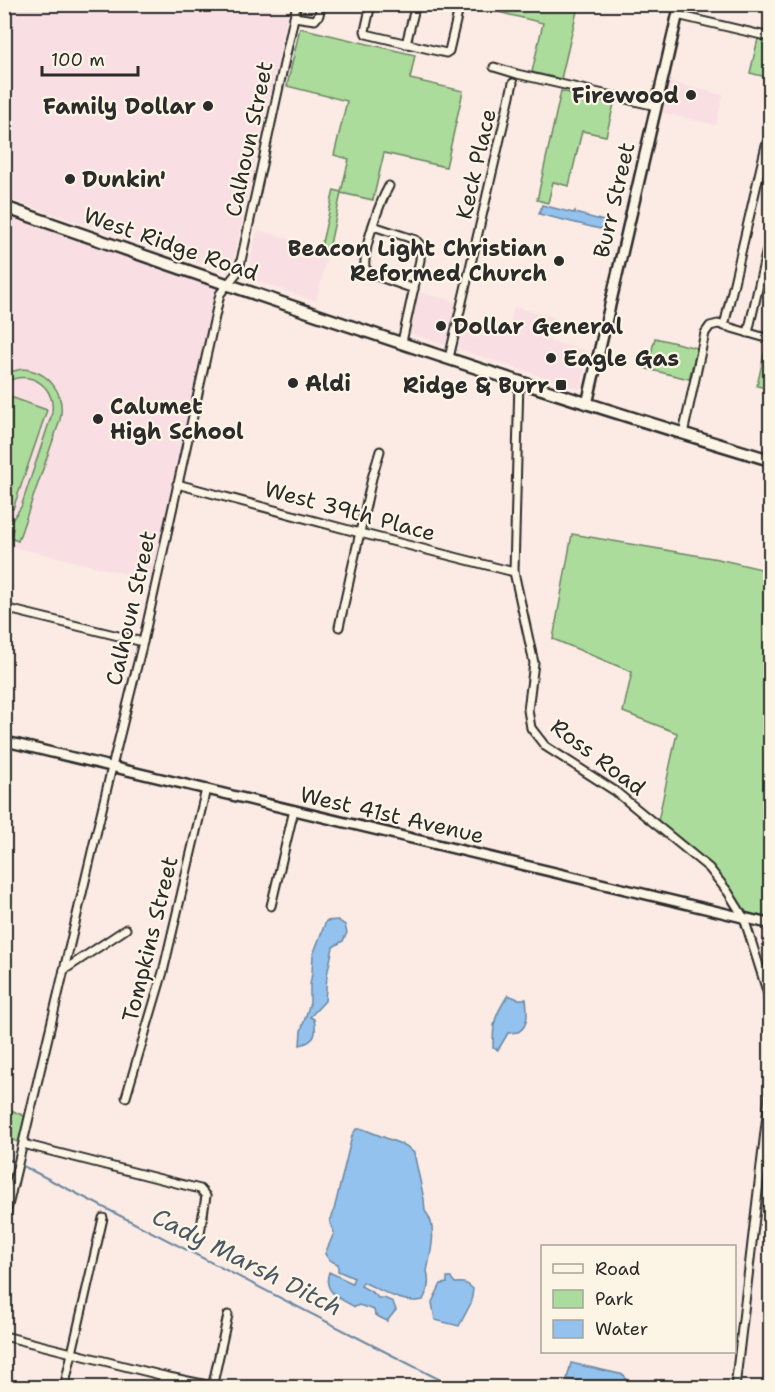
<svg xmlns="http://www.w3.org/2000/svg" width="775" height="1392" font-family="'Shantell Sans',sans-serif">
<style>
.built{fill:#f9dfe3}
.green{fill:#acdc9c;stroke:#6c8464;stroke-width:1.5}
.water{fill:#93c2ee;stroke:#6986a0;stroke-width:1.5}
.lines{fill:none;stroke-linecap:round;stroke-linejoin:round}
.stream{stroke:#6986a0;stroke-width:2}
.minor-casing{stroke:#2b2b2b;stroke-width:11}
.tertiary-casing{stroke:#2b2b2b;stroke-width:13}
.secondary-casing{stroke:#2b2b2b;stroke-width:14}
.primary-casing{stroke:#2b2b2b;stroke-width:15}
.minor{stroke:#fcf5e5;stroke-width:7}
.tertiary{stroke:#fcf5e5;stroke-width:8}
.secondary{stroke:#fcf5e5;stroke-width:9}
.primary{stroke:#fcf5e5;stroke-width:10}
.poi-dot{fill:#2b2b2b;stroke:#fcf5e5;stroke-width:2}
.labels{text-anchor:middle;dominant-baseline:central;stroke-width:4.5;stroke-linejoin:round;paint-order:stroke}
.poi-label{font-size:22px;font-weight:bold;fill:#2b2b2b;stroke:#fcf5e5;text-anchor:start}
.street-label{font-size:22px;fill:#2b2b2b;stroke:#fcf5e5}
.water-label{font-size:24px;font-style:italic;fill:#4a5866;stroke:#fcf5e5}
</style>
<rect width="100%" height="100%" fill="#fbebe4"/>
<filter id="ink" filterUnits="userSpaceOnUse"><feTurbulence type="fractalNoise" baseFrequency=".0167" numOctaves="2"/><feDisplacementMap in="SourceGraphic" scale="12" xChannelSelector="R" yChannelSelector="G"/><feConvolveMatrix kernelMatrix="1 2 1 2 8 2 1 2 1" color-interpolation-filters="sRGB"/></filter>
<g filter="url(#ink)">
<g class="built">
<polygon points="250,5 288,14 231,270 228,272 5,198 5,5"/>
<polygon points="670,82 723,95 716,125 663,113"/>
<polygon points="5,207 228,284 220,294 156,581 5,545"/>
<polygon points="257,230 329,249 316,301 246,278"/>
<polygon points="418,292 458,302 449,343 445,345 408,333"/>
<polygon points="514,307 554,317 549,341 589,351 581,388 579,389 458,349 464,324 508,333"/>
</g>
<g class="green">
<polygon points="483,4 567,5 566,8 577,11 561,79 532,72 543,23 482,8"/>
<polygon points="300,28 415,55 410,79 463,91 446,167 384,153 373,200 341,193 329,249 321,247 334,190 341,192 349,159 334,155 347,101 287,86"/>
<polygon points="758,39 770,42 770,78 750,73"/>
<polygon points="561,91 614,104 606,136 582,131 569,186 553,182 548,203 537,200"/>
<polygon points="770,328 770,389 757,386"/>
<polygon points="655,338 697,348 689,379 647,369"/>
<path d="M22,369C49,371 66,393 60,420L18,541L10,538L13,529L5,533V524L13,519L21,507L51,417C59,388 30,367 5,383V373Z"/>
<polygon points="5,395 47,410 13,509 5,506"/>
<path d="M572,534L718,559L770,571V922L744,914C739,903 733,891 725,881C707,858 681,840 658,821L677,733L623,712L632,672L553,639Z"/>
<polygon points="4,1107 29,1118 23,1144 5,1137"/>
</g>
<g class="water">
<polygon points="542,205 573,213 575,211 575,213 604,221 603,228 600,229 539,214"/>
<path d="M338,920L345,925L347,933L343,941L333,947L327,975L325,1001L310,1017L314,1019C317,1034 316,1041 300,1045L301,1031L310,1003V985L312,973L313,955L326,921Z"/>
<path d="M508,995L518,999H526C527,1009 530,1026 518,1032C518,1032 509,1033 508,1033L498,1050L493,1048C493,1022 494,1017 508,995Z"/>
<path d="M356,1129H363L406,1146L414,1153L424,1199L425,1211C438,1225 431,1253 427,1271C430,1282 428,1290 423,1300C403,1305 381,1290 363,1282L361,1286L375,1294L378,1298H384L393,1302L396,1310L387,1321L375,1315L374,1310L359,1305L355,1307C340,1299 322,1292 329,1272L352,1283L354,1278L338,1271V1264L329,1260L325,1254L334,1233L330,1221L333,1214L352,1136Z"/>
<path d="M447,1278H451L455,1283C464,1282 467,1283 473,1289L471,1303L459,1326L435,1320L432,1302L441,1284L447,1283Z"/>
<polygon points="571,1363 624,1375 626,1379 624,1387 603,1387 567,1379"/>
</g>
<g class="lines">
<g class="stream">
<polyline points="4,1157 14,1162"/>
<polyline points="23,1166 456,1388"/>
</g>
<g class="minor-casing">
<g id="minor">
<polyline points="371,4 365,31 366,34 446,53 449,51 460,4"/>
<polyline points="677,15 770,37"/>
<polyline points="294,17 315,20 319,15 321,4"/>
<polyline points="406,44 416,4"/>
<polyline points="494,67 517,74 656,106"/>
<path d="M389,186C379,204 363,248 365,268L371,274L414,289"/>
<polyline points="373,226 416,240 421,246 420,260 402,342"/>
<polyline points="724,326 766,145 770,136"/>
<polyline points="748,333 770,236"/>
<polyline points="449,358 513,83"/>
<polyline points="519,381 514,572 534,663 528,710 531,728 545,746 615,791 709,868 728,892 744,918 767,991 770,1010"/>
<polyline points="683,434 705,333 710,326 718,324 766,338"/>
<polyline points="177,484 360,533 514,572"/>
<polyline points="4,608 143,642"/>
<polyline points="339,627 372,478 380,451"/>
<polyline points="271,906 294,810"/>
<polyline points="64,970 126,929"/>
<polyline points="126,1097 163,972 206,789"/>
<polyline points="23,1144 200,1189 206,1196 199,1239"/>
<polyline points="4,1223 112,767 143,642 220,294 239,270 297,4"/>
<polyline points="4,1336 164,1376 212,1386"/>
<polyline points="64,1388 103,1218"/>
<polyline points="161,1388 164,1376"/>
<polyline points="212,1388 228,1315"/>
<polyline points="735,1388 770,1089"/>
</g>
</g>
<g class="tertiary-casing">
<polyline id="tertiary" points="4,741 770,924"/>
</g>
<g class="secondary-casing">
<polyline id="secondary" points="587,404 680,4"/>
</g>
<g class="primary-casing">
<path id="primary" d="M4,207C258,296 513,383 770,460"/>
</g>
<use href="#minor" class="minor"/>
<use href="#tertiary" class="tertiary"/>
<use href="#secondary" class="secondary"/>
<use href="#primary" class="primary"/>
</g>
</g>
<g class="poi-dot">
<circle cx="691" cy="95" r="6"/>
<circle cx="208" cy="106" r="6"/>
<circle cx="70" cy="179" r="6"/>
<circle cx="559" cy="261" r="6"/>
<circle cx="441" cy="326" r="6"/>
<circle cx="551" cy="358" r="6"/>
<circle cx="293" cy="383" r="6"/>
<rect x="555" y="379" width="12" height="12" rx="3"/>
<circle cx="98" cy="419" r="6"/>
</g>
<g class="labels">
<g class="poi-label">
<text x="679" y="95" text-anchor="end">Firewood</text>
<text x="196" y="106" text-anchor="end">Family Dollar</text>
<text x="82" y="179">Dunkin'</text>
<text x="547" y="248" text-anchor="end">Beacon Light Christian<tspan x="547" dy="25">Reformed Church</tspan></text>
<text x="453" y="326">Dollar General</text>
<text x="563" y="358">Eagle Gas</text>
<text x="305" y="383">Aldi</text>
<text x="549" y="385" text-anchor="end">Ridge &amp; Burr</text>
<text x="110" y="406">Calumet<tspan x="110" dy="25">High School</tspan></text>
</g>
<g class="street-label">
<text transform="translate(249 139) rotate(-78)">Calhoun Street</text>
<text transform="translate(476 164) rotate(-77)">Keck Place</text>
<text transform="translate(614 200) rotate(-77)">Burr Street</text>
<text transform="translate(171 244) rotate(19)">West Ridge Road</text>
<text transform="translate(350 511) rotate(15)">West 39th Place</text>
<text transform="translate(131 608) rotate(-77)">Calhoun Street</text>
<text transform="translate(598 757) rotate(37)">Ross Road</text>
<text transform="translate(392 815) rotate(13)">West 41st Avenue</text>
<text transform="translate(150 939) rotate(-76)">Tompkins Street</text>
</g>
<g class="water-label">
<text transform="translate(247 1262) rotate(27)">Cady Marsh Ditch</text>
</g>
</g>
<rect width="775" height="1392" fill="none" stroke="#fcf5e5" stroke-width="24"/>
<rect x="12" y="12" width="751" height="1368" fill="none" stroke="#2b2b2b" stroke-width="2" filter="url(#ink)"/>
<rect x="541" y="1245" width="195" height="108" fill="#fcf5e5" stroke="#a8a49b" stroke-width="1.5"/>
<rect x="553" y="1264" width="30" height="9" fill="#fcf5e5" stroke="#a8a49b" stroke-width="1.5"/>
<text x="595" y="1275" font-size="18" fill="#2b2b2b">Road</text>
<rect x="553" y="1290" width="30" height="18" fill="#acdc9c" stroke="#a8a49b" stroke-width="1.5"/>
<text x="595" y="1305" font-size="18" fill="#2b2b2b">Park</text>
<rect x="553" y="1320" width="30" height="18" fill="#93c2ee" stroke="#a8a49b" stroke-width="1.5"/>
<text x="595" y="1335" font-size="18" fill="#2b2b2b">Water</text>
<path d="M42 66v9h96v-9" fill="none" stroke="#2b2b2b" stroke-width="3"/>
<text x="51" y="66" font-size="18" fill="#2b2b2b" stroke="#fcf5e5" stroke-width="4.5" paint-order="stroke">100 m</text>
</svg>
